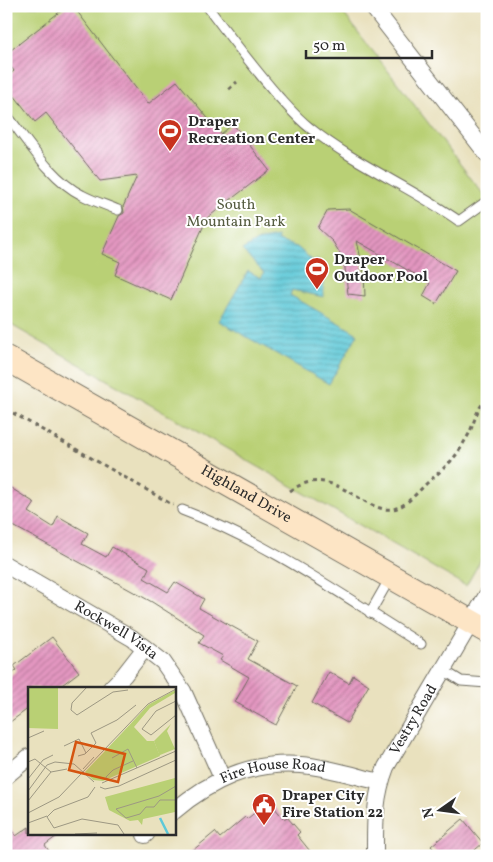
<svg xmlns="http://www.w3.org/2000/svg" width="493" height="862" font-family="Vollkorn,serif">
<style>
.park{fill:#b9d074;stroke:#727e50}
.water{fill:url(#water-rules);stroke:#447a82}
.building{fill:url(#building-hatch)}
.lines{fill:none;stroke-linecap:round;stroke-linejoin:round}
.service-casing{stroke:#6e6b5e;stroke-width:11}
.minor-casing{stroke:#6e6b5e;stroke-width:18}
.secondary-casing{stroke:#6e6b5e;stroke-width:26}
.path{stroke:#6e6b5e;stroke-width:3;stroke-dasharray:4 4;stroke-linecap:butt}
.service{stroke:#fff;stroke-width:9}
.minor{stroke:#fff;stroke-width:16}
.secondary{stroke:#fde5c5;stroke-width:24}
.labels{text-anchor:middle;dominant-baseline:central;stroke-width:4;stroke-linejoin:round;paint-order:stroke}
.poi-label{font-size:15px;font-weight:bold;fill:#2b2b2b;stroke:#fff;text-anchor:start}
.park-label{font-size:15px;fill:#565d41;stroke:#fff}
.street-label{font-size:15px;fill:#2b2b2b;stroke:#fff}
.inset-river{fill:none;stroke:#5ec9d8;stroke-width:2.5}
.inset-road{fill:none;stroke:#9d9883;stroke-width:1}
.view{fill:#d5540f;fill-opacity:0.15;stroke:#d5540f;stroke-width:2.5}
.inset-edge{fill:none;stroke:#2b2b2b;stroke-width:2.5}
</style>
<defs>
<pattern id="water-rules" width="6" height="5" patternUnits="userSpaceOnUse" patternTransform="scale(1.25)"><rect width="6" height="5" fill="#5ec9d8"/><path d="M0 2.5h6" fill="none" stroke="#4ea3af"/></pattern>
<pattern id="building-hatch" width="6" height="6" patternUnits="userSpaceOnUse" patternTransform="scale(1.25)"><rect width="6" height="6" fill="#e497c1"/><path d="M-1 1l2-2M0 6l6-6M5 7l2-2" fill="none" stroke="#b97b9d"/></pattern>
</defs>
<rect width="100%" height="100%" fill="#fff"/>
<filter id="ink" filterUnits="userSpaceOnUse"><feTurbulence type="fractalNoise" baseFrequency=".02" numOctaves="2"/><feDisplacementMap in="SourceGraphic" scale="10" xChannelSelector="R" yChannelSelector="G"/><feConvolveMatrix kernelMatrix="1 2 1 2 8 2 1 2 1" color-interpolation-filters="sRGB"/></filter>
<filter id="wash" filterUnits="userSpaceOnUse"><feTurbulence type="fractalNoise" baseFrequency=".0096" numOctaves="4" result="noise"/><feDisplacementMap in="SourceGraphic" scale="20" xChannelSelector="R" yChannelSelector="G"/><feGaussianBlur stdDeviation="1.12" result="paint"/><feColorMatrix in="noise" values="0 0 0 0 0 0 0 0 0 0 0 0 0 0 0 0 0 1.4 0 .05"/><feComposite in="paint" operator="in"/></filter>
<g filter="url(#wash)">
<rect width="100%" height="100%" fill="#e9e1be"/>
<polygon class="park" points="6,6 338,6 487,199 487,549 466,586 6,322"/>
<polygon class="water" points="278,237 278,241 297,247 313,261 317,259 323,275 324,297 292,290 290,295 358,334 329,384 219,321 248,271 261,278 264,273 242,250 257,241"/>
<g id="blocks">
<g class="building">
<polygon points="67,6 73,6 148,104 177,81 221,134 233,124 269,170 207,218 171,300 115,275 120,262 102,254 119,216 124,213 123,207 137,176 100,181 46,113 35,122 6,85 6,77 14,71 6,60 6,54"/>
<polygon points="349,209 456,271 436,304 423,296 430,283 357,241 364,273 365,296 348,294 344,260 333,242 318,228 328,210"/>
<polygon points="6,485 35,503 29,512 53,527 58,516 88,533 82,544 106,557 112,547 149,568 144,578 168,592 175,582 204,599 199,608 258,641 248,659 297,686 276,725 235,702 249,677 220,660 223,656 199,643 204,635 152,602 6,522"/>
<polygon points="52,637 79,672 58,688 29,688 29,708 6,725 6,679 17,670 14,666"/>
<polygon points="329,672 349,683 353,675 369,685 347,723 312,703"/>
<polygon points="269,801 284,819 287,817 300,832 297,835 314,856 186,856 215,832 220,838 245,817 247,819"/>
<polygon points="463,819 483,843 468,856 439,856 431,846"/>
<polygon points="6,823 16,836 29,827 29,833 61,833 45,845 52,856 6,856"/>
</g>
</g>
</g>
<g filter="url(#ink)">
<use href="#blocks" fill-opacity="0" stroke="#6e6b5e" stroke-width="1"/>
<g class="lines">
<g class="service-casing">
<g id="service">
<path d="M207,6C230,37 253,67 278,96C288,107 298,119 310,128C356,165 411,187 459,221L487,201"/>
<path d="M6,114C27,140 51,180 82,195C93,201 106,205 118,210"/>
<path d="M182,510C268,542 343,596 421,644"/>
<polyline points="370,613 390,578"/>
<polyline points="443,670 461,681 487,683"/>
</g>
</g>
<g class="minor-casing">
<g id="minor">
<polyline points="372,6 487,154"/>
<path id="s1" d="M6,565L132,638L163,662L183,691L222,778"/>
<polyline points="111,688 124,675 145,648"/>
<polyline points="6,776 29,757"/>
<path id="s2" d="M174,811C211,780 251,761 301,765C328,767 355,776 380,782"/>
<polyline points="145,835 147,833"/>
<path id="s3" d="M375,856C375,823 374,798 386,767L487,595"/>
</g>
</g>
<g class="secondary-casing">
<g id="secondary">
<path id="s4" d="M6,358L487,631"/>
</g>
</g>
<g class="path">
<polyline points="229,89 237,82"/>
<polyline points="6,409 173,505"/>
<path d="M290,491C338,457 369,527 403,505C411,500 419,491 426,484C439,472 453,462 462,446C465,440 469,435 471,429C476,417 477,408 487,399"/>
</g>
<use href="#service" class="service"/>
<use href="#minor" class="minor"/>
<use href="#secondary" class="secondary"/>
</g>
</g>
<defs>
<g id="stadium-pin" transform="scale(1.25)"><path d="M0 17L-7.5 6A9.5 9.5 0 1 1 7.5 6Z" fill="#c8321e" stroke="#fff"/><path d="M0-5a6.5 5 0 1 0 0 10a6.5 5 0 1 0 0-10ZM-3.5-1.8h7v3.6h-7Z" fill="#fff"/></g>
<g id="civic-pin" transform="scale(1.25)"><path d="M0 17L-7.5 6A9.5 9.5 0 1 1 7.5 6Z" fill="#c8321e" stroke="#fff"/><path d="M-.6-6.5H3V-4.5H.6V-3L4-1V1h2V6H-6V1h2V-1L-.6-3ZM-1.2 2.5V6h2.4V2.5Z" fill="#fff"/></g>
</defs>
<g fill-rule="evenodd">
<use href="#stadium-pin" x="170" y="131"/>
<use href="#stadium-pin" x="317" y="269"/>
<use href="#civic-pin" x="264" y="805"/>
</g>
<g class="labels">
<g class="poi-label">
<text x="188" y="122">Draper<tspan x="188" dy="17">Recreation Center</tspan></text>
<text x="334" y="260">Draper<tspan x="334" dy="17">Outdoor Pool</tspan></text>
<text x="282" y="796">Draper City<tspan x="282" dy="17">Fire Station 22</tspan></text>
</g>
<g class="park-label">
<text x="236" y="205">South<tspan x="236" dy="17">Mountain Park</tspan></text>
</g>
<g class="street-label">
<text stroke="none"><textPath href="#s4" startOffset="276">Highland Drive</textPath></text>
<text stroke="none"><textPath href="#s1" startOffset="128">Rockwell Vista</textPath></text>
<text stroke="none"><textPath href="#s3" startOffset="145">Vestry Road</textPath></text>
<text stroke="none"><textPath href="#s2" startOffset="110">Fire House Road</textPath></text>
</g>
</g>
<g transform="translate(28 687)">
<rect width="148" height="148" fill="#e9e1be"/>
<path d="M147,3V6L122,21L106,40L131,67L126,54L143,37L139,44L147,62L132,68L60,83L120,18ZM147,91V125L115,132L114,138L110,133L102,134L81,123L77,110Z" fill="#b9d074"/>
<path d="M0,0H30V42L0,41ZM101,39L117,54H126L132,69L75,94L65,93L57,85Z" fill="#b9d074"/>
<path class="inset-river" d="M132,131L140,147"/>
<path class="inset-road" d="M59,0L44,16L43,23L49,28L85,5L100,3M148,14L128,24L114,42L123,48L148,28M0,51L16,44M36,59L51,52L58,66M50,69L57,67L68,56L63,46L89,33L108,18M84,71L100,62L109,81M0,75L7,72L23,85M55,82L66,70M23,85L39,82M0,92L15,73L25,68M79,93L78,90L85,83L105,74M74,96L148,64M148,99L131,109L88,122L98,131L112,127L118,120H126L132,113H148M72,100L77,102L91,99L148,73M0,104L19,78L27,75L46,77L66,95M0,114L23,85M0,126L31,110L120,17L148,2M19,130L26,141L54,132L90,138L96,147M19,130L26,123L60,110L67,100M0,136L19,129M47,147L69,146"/>
<path class="view" d="M48,55L97,67L90,95L41,83Z"/>
<rect width="148" height="148" class="inset-edge"/>
</g>
<rect width="493" height="862" fill="none" stroke="#fff" stroke-width="25"/>
<g transform="translate(440 810) rotate(256)" stroke="#ffffff" stroke-width="4" paint-order="stroke">
<path d="M0-4L9 19L0 12L-9 19Z" fill="#2b2b2b"/>
<text y="-8" font-size="14" font-weight="bold" text-anchor="middle" fill="#2b2b2b">N</text>
</g>
<path d="M306 50v8h126v-8" fill="none" stroke="#2b2b2b" stroke-width="2.5"/>
<text x="313" y="50" font-size="15" fill="#2b2b2b" stroke="#ffffff" stroke-width="4" paint-order="stroke">50 m</text>
</svg>
